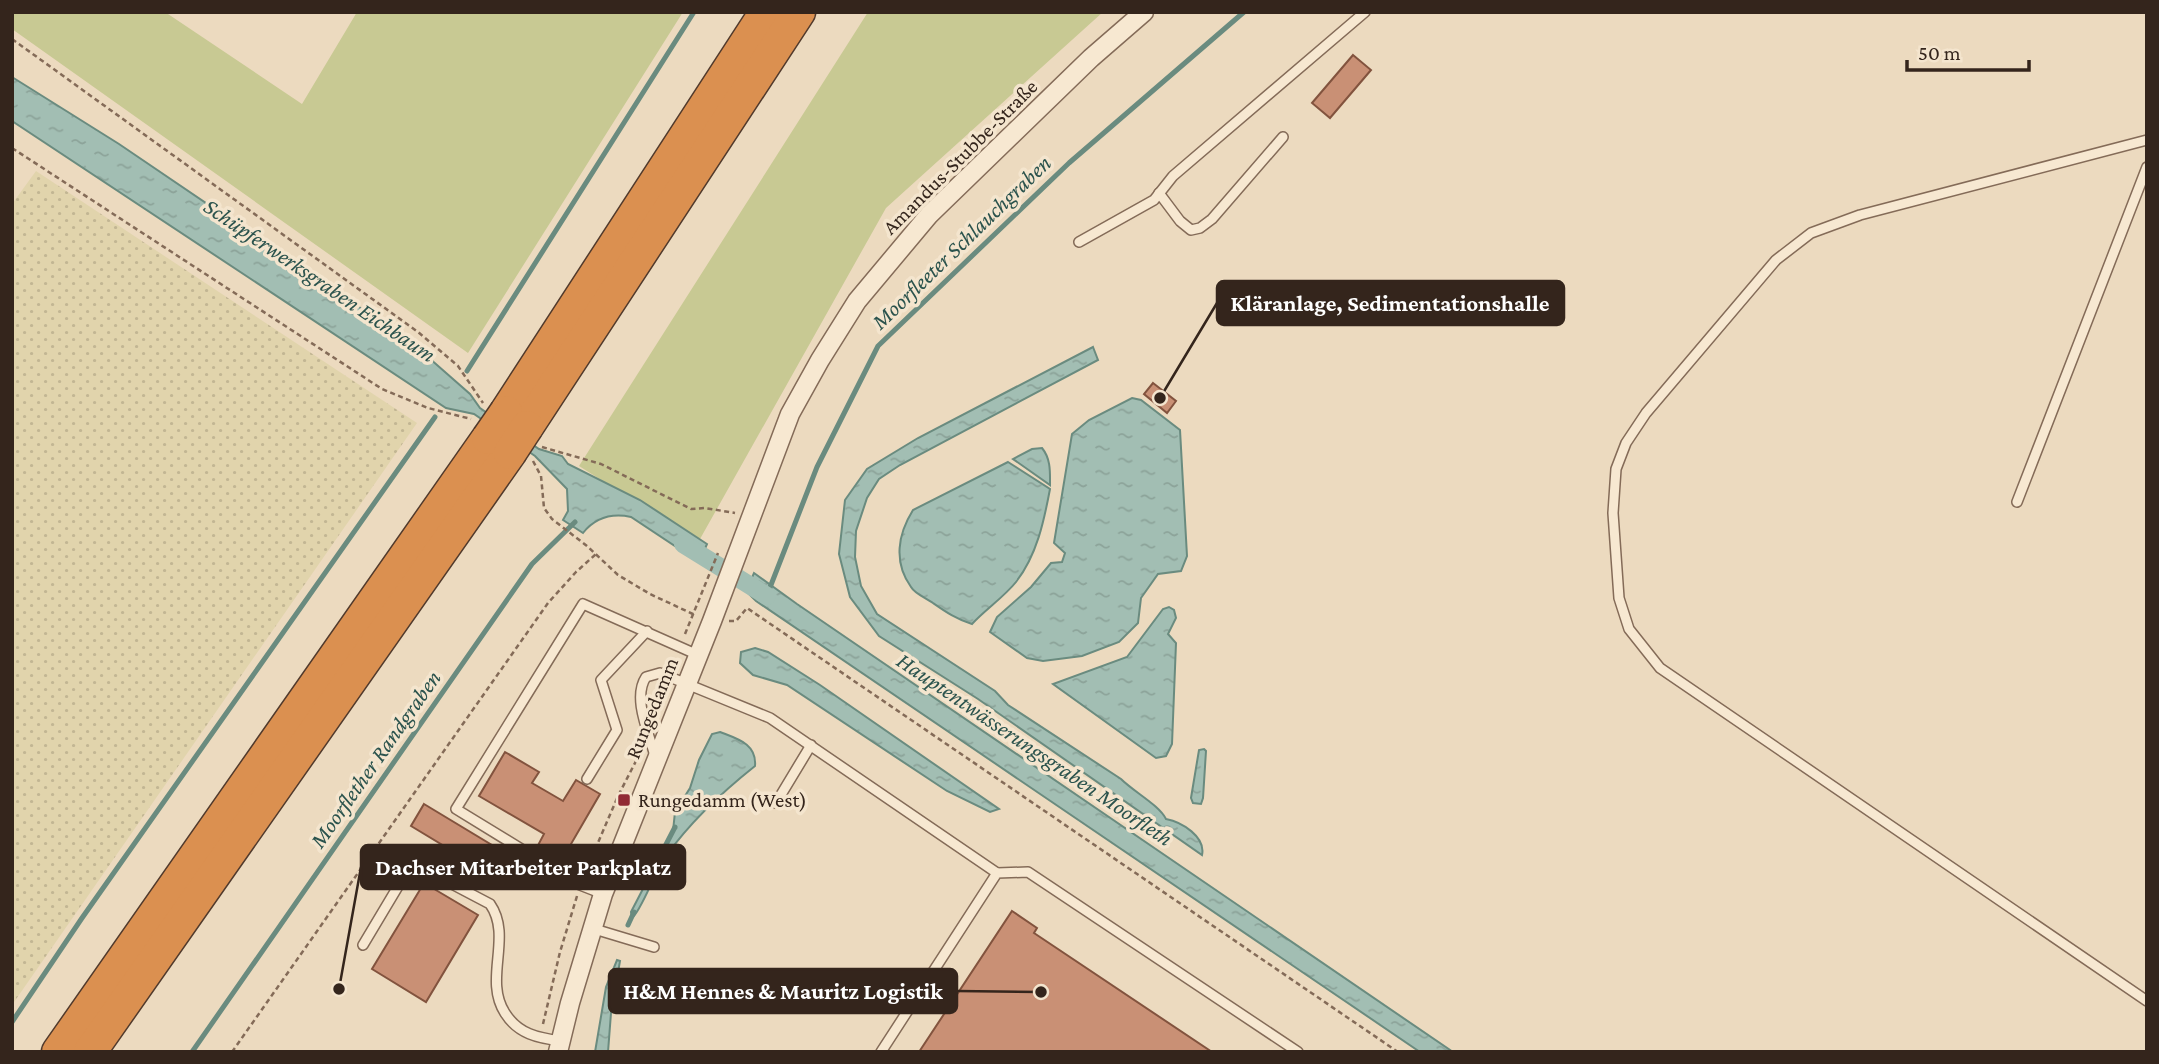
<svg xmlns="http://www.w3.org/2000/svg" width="2159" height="1064" font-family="'Crimson Pro',serif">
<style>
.farmland{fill:url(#farmland-dots)}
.green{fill:#c8c993}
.water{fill:url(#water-ripples);stroke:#6a8b7f;stroke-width:2}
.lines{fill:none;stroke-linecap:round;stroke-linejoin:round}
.stream{stroke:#6a8b7f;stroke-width:5}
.canal{stroke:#a2beb3;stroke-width:18}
.building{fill:#c99075;stroke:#82533e;stroke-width:2}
.service-casing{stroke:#846b58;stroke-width:12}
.minor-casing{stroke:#846b58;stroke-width:21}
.motorway-casing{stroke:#513a2c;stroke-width:35}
.path{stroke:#846b58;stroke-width:2.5;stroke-dasharray:5 3.5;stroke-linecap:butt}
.service{stroke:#f7e8d1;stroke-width:9}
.minor{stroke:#f7e8d1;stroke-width:18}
.motorway{stroke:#db9050;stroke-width:32}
.motorway-bridge-casing{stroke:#513a2c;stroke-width:35;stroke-linecap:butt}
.motorway-bridge{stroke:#db9050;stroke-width:32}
.poi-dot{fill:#912a34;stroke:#f4e5ce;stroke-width:2.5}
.labels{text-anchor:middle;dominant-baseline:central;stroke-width:7;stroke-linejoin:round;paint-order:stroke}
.street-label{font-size:21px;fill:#34251c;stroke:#f4e5ce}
.poi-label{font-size:21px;fill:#34251c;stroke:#f4e5ce;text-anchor:start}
.water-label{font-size:23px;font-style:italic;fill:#2b534d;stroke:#f4e5ce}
.leader{fill:none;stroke:#34251c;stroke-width:2.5}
.callout-dot{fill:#34251c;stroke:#f4e5ce;stroke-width:2.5}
.callout{fill:#34251c;stroke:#34251c;stroke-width:2.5}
.callout-label{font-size:23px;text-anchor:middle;font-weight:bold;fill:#fff}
</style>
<defs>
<pattern id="farmland-dots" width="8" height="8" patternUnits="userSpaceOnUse" patternTransform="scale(1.75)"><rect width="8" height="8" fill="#e1d4ac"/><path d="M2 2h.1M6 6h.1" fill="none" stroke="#c2b693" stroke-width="1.8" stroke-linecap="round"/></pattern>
<pattern id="water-ripples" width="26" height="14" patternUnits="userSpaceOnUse" patternTransform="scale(1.75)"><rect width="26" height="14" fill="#a2beb3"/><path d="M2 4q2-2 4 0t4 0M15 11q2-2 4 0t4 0" fill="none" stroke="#8ca399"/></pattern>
</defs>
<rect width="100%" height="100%" fill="#ecdabf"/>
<polygon class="farmland" points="36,171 417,423 12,1005 12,204"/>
<g class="green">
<polygon points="12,12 165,12 302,104 357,12 683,12 468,353 12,29"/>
<polygon points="868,12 1103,12 886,208 700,539 640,500 606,483 579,466"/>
</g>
<g class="water">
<path d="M12,77L119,144L412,343L470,394L480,408L539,449L562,456L568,464L640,500L707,544L699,562L631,517C612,513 595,518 583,533L563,520L568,511L567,489L535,456L474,414L446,408L12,121Z"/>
<path d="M1093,347L1098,360L900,465L879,479L867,498L856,531L855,557L861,586L877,614L995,691L1008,705L1121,779C1134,792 1159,805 1166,819C1182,822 1206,837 1202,855L978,699L879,636L850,597L839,554L845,500L867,469L918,438Z"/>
<polygon points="1132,398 1141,400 1180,430 1187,556 1181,571 1158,574 1141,598 1138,623 1119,642 1082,656 1043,661 1027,658 990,632 997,617 1031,587 1051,563 1062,562 1065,553 1054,543 1072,434 1089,420"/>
<path d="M1042,448C1051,459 1050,472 1050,485L1013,459L1032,449Z"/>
<path d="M1008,462L1050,489C1044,521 1037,555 1016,582C1004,597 985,610 972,624C956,619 946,612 933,603C926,598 915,594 911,587C893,562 898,534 913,510Z"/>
<polygon points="754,573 797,604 1453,1052 1420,1052 756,601 746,591"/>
<polygon points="1169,607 1174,610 1176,618 1168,634 1176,643 1172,744 1166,756 1156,758 1053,684 1127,657 1163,609"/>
<polygon points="755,648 768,652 820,685 999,809 990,812 947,791 787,685 753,675 740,663 741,652"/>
<path d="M720,732C738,739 757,744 755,766C721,793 691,821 666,856C656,869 641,912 632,918L631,912L673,831L675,812L690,788L699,760L712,734Z"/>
<polygon points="1204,749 1206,751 1203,798 1201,804 1193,803 1191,798 1199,750"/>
<polygon points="617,960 620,961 611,1013 608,1052 595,1052 606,987"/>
</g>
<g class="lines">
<g class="stream">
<polyline points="467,371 694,12"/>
<polyline points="769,590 817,467 878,346 1069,163 1244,12"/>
<polyline points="659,858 675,827"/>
<polyline points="628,925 634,912"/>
<polyline points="12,1022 82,918 435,417"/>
<polyline points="192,1052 532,564 575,522"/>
</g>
<polyline class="canal" points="683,544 767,596"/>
</g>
<g class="building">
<polygon points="1353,55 1371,70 1330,118 1312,103"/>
<polygon points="1153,383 1176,401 1167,413 1144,394"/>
<polygon points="505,752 539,772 532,783 563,801 576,780 600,794 560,863 536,849 544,834 479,796"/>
<polygon points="424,804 525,865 512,887 411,826"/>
<polygon points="424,883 478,915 426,1002 372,969"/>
<polygon points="1012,911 1037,928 1034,933 1212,1052 919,1052"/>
</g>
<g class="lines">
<g class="service-casing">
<g id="service">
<polyline points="2147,140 1860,215 1811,233 1776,260 1646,413 1626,443 1616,469 1613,513 1619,598 1629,629 1660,668 2147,1001"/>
<polyline points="1159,193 1180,221 1191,230 1200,228 1212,219 1283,137"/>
<polyline points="1079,242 1154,200 1173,176 1365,12"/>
<polyline points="2017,502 2147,167"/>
<path d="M655,756C649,733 632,698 646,677L660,673L770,718L997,873"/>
<polyline points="587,779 617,730 601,680 647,631"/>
<polyline points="776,803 811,745"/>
<polyline points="603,894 580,885 456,809 583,604 698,655"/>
<polyline points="591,928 654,947"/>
<path d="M363,945L412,863L490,904C513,937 483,979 505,1013C518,1034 538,1038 561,1041"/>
<polyline points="881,1052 997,873 1028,872 1298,1052"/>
</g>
</g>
<g class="minor-casing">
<polyline id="minor" points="558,1052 570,1003 603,894 712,621 790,414 820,360 857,301 929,215 1091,58 1144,12"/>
</g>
<g class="motorway-casing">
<g id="motorway">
<polyline points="506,412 766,12"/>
<polyline points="527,427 799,12"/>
<polyline points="58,1052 488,438"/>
<polyline points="90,1052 510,453"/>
</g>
</g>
<g class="path">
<polyline points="12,39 418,332 458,366 483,403"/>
<polyline points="12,148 382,389 428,408 471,419"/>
<polyline points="542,447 601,464 691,509 705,508 735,513"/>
<polyline points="533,461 541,476 544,508 552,519 587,546 618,575 650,594 695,615"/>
<polyline points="729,621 736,621 747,608 1398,1052"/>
<polyline points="685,634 718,553"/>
<polyline points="585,873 618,796 636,761"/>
<polyline points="543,1024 560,952 577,896"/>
<polyline points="232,1052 548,603 576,572 596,554"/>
</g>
<use href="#service" class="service"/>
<use href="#minor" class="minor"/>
<use href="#motorway" class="motorway"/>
<g class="motorway-bridge-casing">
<g id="motorway-bridge">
<polyline points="488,438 506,412"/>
<polyline points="510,453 527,427"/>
</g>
</g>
<use href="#motorway-bridge" class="motorway-bridge"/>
</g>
<rect class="poi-dot" x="617" y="793" width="14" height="14" rx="3.5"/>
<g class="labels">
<g class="street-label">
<text transform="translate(960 157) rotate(-45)">Amandus-Stubbe-Straße</text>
<text transform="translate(652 708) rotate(-68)">Rungedamm</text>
</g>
<g class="poi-label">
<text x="638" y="800">Rungedamm (West)</text>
</g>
<g class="water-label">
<text transform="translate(961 242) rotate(-44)">Moorfleeter Schlauchgraben</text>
<text transform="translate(320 280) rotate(34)">Schüpferwerksgraben Eichbaum</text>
<text transform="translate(1035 749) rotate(34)">Hauptentwässerungsgraben Moorfleth</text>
<text transform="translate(375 759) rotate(-55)">Moorflether Randgraben</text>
</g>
</g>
<path class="leader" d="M1160 398L1217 303M339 989L361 867M1041 992L957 991"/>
<g class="callout-dot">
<circle cx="1160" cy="398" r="7"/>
<circle cx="339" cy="989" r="7"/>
<circle cx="1041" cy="992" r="7"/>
</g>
<g class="callout">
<rect x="1217" y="281" width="347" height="44" rx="7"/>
<rect x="361" y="845" width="324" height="44" rx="7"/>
<rect x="609" y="969" width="348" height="44" rx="7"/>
</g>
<g class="callout-label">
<text x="1390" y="311">Kläranlage, Sedimentationshalle</text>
<text x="523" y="875">Dachser Mitarbeiter Parkplatz</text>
<text x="783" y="999">H&amp;M Hennes &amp; Mauritz Logistik</text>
</g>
<rect width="2159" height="1064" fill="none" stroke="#34251c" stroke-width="28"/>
<path d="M1907 60v10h122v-10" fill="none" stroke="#34251c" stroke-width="3.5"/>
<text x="1918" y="60" font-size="21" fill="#34251c" stroke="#f4e5ce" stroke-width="5" paint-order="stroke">50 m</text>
</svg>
